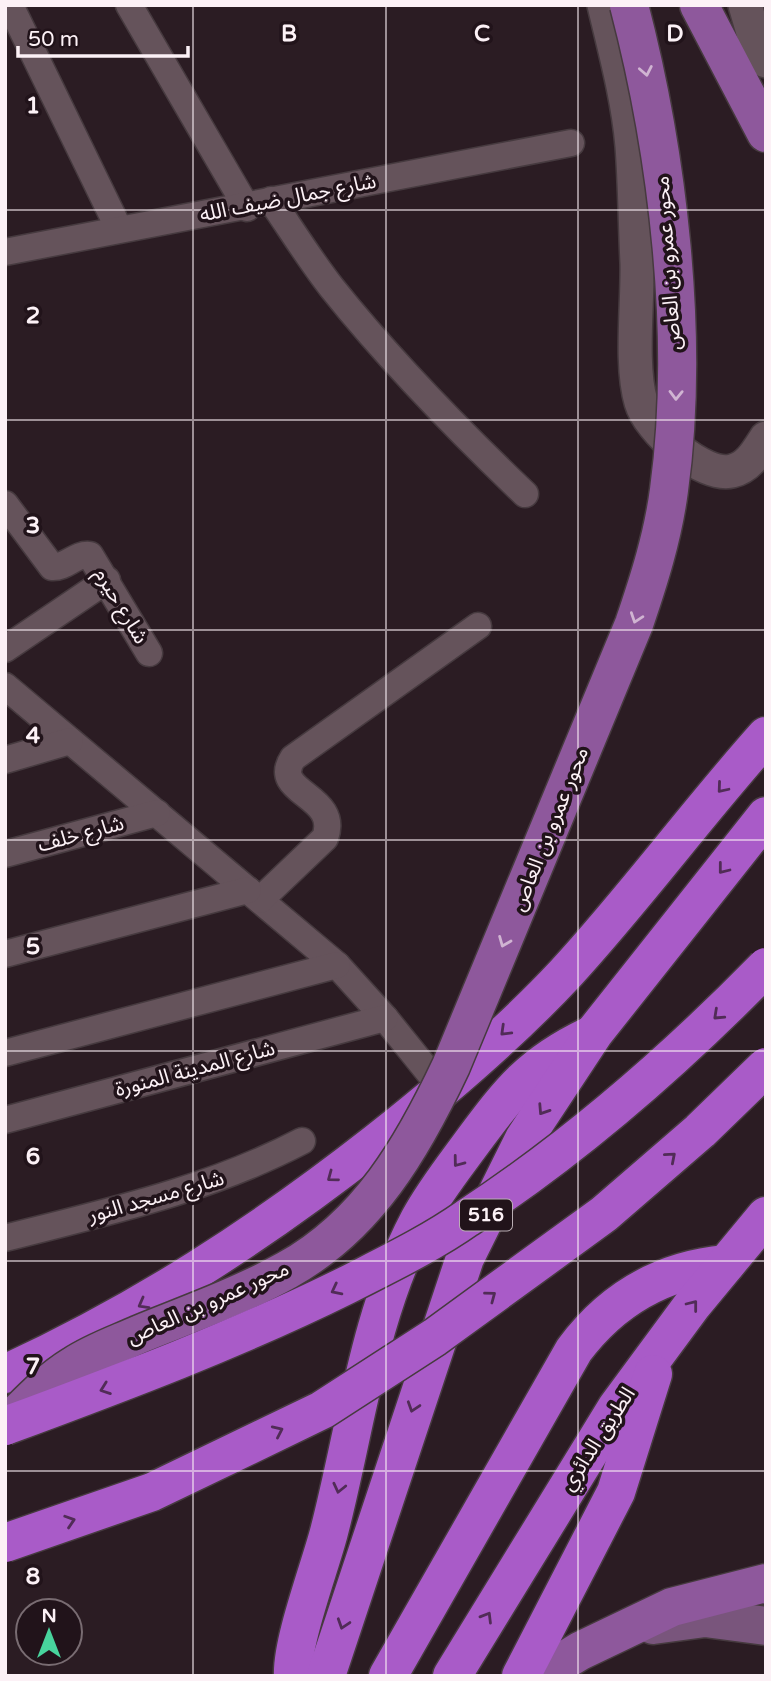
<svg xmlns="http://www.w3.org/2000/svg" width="771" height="1681" font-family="'Varela Round','Noto Sans Arabic',sans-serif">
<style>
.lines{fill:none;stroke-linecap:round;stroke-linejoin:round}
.minor-casing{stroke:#463a3f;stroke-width:29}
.tertiary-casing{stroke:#463a3f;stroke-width:36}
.secondary-casing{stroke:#463a3f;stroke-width:41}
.primary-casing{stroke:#463a3f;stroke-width:41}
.motorway-casing{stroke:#463a3f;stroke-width:41}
.minor{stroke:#65535b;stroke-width:26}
.tertiary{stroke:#65535b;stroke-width:33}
.secondary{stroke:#79557c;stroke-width:38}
.primary{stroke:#8e589c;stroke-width:38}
.motorway{stroke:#a95bc8;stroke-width:38}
.primary-bridge-casing{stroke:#463a3f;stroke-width:41;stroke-linecap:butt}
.motorway-bridge-casing{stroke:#463a3f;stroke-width:41;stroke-linecap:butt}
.primary-bridge{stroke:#8e589c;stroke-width:38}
.motorway-bridge{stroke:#a95bc8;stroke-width:38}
.oneway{stroke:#d0b4d2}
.oneway2{stroke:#512c57}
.grid{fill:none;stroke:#fcf1f6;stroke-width:2;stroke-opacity:0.55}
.labels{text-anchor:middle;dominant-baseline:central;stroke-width:7;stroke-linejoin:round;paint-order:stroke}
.shield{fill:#21131a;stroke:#baaeb4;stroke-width:2}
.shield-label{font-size:19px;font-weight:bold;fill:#fcf1f6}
.street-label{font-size:21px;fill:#fcf1f6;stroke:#21131a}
.grid-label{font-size:23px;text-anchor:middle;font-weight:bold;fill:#fcf1f6;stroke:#21131a;stroke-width:7;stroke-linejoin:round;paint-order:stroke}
</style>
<rect width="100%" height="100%" fill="#2b1c23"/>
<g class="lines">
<g class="minor-casing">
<g id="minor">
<polyline points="10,5 119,229"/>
<polyline points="129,5 247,208"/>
<path d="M271,200C291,229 310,260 332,288C391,362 457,429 525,494"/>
<polyline points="5,252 571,143"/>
<path d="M5,504L52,567C66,568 76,553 90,555L149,653"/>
<polyline points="5,649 107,580"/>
<polyline points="5,686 337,965 385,1018 443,1090"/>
<polyline points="5,760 70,741"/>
<polyline points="5,854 157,813"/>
<path d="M260,900L325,838C341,794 269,794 293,758L478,626"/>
<polyline points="5,954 248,890"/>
<polyline points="5,1053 337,965"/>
<polyline points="5,1120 385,1018"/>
<path d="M5,1238C107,1212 208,1190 302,1141"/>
</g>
</g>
<g class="tertiary-casing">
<g id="tertiary">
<path d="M604,5C615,51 628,99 632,146C635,185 635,224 637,263C638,303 630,365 641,402C649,430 703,478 732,471C749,467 757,452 766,438"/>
<polyline points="745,5 756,43 766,61"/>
</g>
</g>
<g class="secondary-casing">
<polyline id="secondary" points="653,1625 705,1618 766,1626"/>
</g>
<g class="primary-casing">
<g id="primary">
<polyline points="699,5 766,133"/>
<polyline points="539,1676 580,1651 672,1607 766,1583"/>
</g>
</g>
<g class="motorway-casing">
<g id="motorway">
<path d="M5,1374C143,1310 257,1236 376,1143C442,1091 507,1036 565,974C635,898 697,813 766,736"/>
<path d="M293,1676C291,1643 320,1567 329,1532C356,1428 368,1316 419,1220C434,1192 454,1167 473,1141C511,1090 531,1064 589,1036"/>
<polyline points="326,1676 465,1258 524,1139 594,1033 766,816"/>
<path d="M388,1676L574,1350C612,1299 662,1270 726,1264"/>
<polyline points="452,1676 617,1407 693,1304 766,1216"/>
<polyline points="521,1676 616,1492 653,1374"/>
</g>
</g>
<use href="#minor" class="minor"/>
<use href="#tertiary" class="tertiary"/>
<use href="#secondary" class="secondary"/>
<use href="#primary" class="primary"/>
<use href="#motorway" class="motorway"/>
<g class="primary-bridge-casing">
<path id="primary-bridge" d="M5,1426C27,1405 47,1382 73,1366C94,1352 118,1344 140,1334C189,1314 240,1296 287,1270C368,1225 413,1147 451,1066L634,624C649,580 663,536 669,490C690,338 668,154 629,5"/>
</g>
<g class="motorway-bridge-casing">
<g id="motorway-bridge">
<path d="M5,1426C121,1383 236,1340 347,1285C388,1264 430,1244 467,1218C577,1146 675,1060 766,967"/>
<polyline points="5,1543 152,1492 322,1410 435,1337 604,1214 700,1131 766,1067"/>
</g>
</g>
<use href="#primary-bridge" class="primary-bridge"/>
<use href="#motorway-bridge" class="motorway-bridge"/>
</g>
<defs><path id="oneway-chevron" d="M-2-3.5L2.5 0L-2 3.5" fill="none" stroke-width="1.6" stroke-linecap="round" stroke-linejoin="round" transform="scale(1.75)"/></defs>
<g class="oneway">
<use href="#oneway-chevron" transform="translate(646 71) rotate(79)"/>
<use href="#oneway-chevron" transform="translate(676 395) rotate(91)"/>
<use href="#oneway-chevron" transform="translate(636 618) rotate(109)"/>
<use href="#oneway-chevron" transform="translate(504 942) rotate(112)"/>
</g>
<g class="oneway2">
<use href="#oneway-chevron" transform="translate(722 788) rotate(130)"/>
<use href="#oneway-chevron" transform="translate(723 869) rotate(128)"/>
<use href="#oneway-chevron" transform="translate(718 1015) rotate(137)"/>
<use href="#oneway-chevron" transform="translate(505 1031) rotate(136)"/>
<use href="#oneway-chevron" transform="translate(543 1110) rotate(123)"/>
<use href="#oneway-chevron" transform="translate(671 1157) rotate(-41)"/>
<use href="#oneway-chevron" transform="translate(458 1162) rotate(127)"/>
<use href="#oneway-chevron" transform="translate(332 1177) rotate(143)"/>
<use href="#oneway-chevron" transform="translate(336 1290) rotate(153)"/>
<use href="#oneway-chevron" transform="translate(491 1296) rotate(-37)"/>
<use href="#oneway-chevron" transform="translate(143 1304) rotate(151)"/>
<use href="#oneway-chevron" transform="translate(693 1305) rotate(-52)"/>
<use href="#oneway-chevron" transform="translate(105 1389) rotate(160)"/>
<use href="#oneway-chevron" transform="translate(413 1407) rotate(108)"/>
<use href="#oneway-chevron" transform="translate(278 1431) rotate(-25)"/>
<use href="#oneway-chevron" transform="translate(339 1488) rotate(103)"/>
<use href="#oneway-chevron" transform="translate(70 1521) rotate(-18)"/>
<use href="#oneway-chevron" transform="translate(487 1617) rotate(-59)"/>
<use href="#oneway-chevron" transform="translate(343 1624) rotate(108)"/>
</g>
<path class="grid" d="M193,5V1676M386,5V1676M578,5V1676M5,210H766M5,420H766M5,630H766M5,840H766M5,1051H766M5,1261H766M5,1471H766"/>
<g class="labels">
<rect class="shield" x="460" y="1199.5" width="52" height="31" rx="5"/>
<g class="shield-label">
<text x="486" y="1215">516</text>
</g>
<g class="street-label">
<text transform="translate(288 198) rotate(-11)">شارع جمال ضيف الله</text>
<text transform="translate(668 263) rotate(-94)">محور عمرو بن العاص</text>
<text transform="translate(121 606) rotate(59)">شارع حيرم</text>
<text transform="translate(550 829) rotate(-68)">محور عمرو بن العاص</text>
<text transform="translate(81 834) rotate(-15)">شارع خلف</text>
<text transform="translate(195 1069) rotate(-15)">شارع المدينة المنورة</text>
<text transform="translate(156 1197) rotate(-16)">شارع مسجد النور</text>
<text transform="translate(208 1303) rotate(-24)">محور عمرو بن العاص</text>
<text transform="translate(598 1439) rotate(-57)">الطريق الدائري</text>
</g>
</g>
<g class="grid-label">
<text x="289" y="41">B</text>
<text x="482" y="41">C</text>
<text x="675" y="41">D</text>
<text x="33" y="113">1</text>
<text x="33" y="323">2</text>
<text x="33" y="533">3</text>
<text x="33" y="743">4</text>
<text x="33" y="954">5</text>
<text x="33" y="1164">6</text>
<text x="33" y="1374">7</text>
<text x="33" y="1584">8</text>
</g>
<rect width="771" height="1681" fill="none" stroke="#fcf1f6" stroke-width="14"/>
<g transform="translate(49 1632)"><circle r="33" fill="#21131a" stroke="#796c72" stroke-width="2"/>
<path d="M0-5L12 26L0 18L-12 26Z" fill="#48d49d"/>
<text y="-10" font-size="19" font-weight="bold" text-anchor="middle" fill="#fcf1f6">N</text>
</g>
<path d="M18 46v10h170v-10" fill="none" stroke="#fcf1f6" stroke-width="3.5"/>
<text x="28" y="46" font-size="21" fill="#fcf1f6" stroke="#21131a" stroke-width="5" paint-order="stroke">50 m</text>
</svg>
